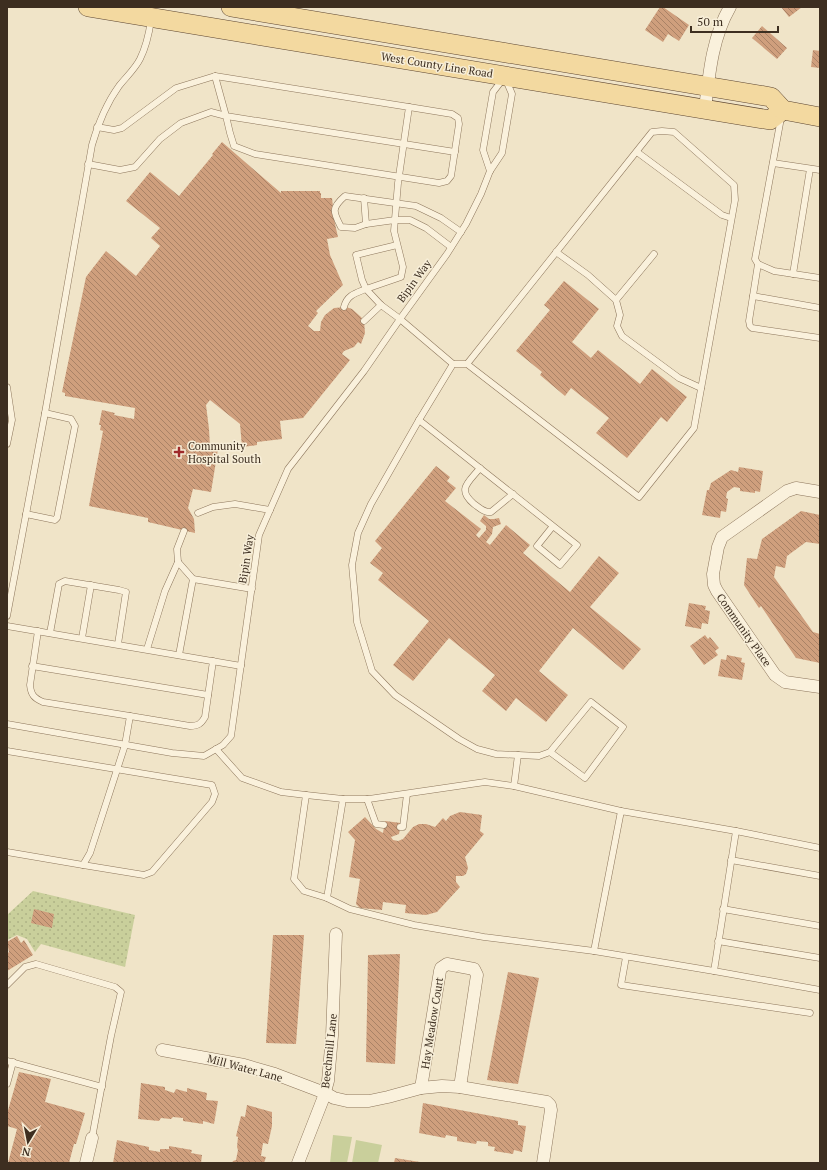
<svg xmlns="http://www.w3.org/2000/svg" width="827" height="1170" font-family="'PT Serif',serif">
<style>
.grass{fill:url(#grass-dots)}
.garden{fill:#c9cf9b}
.building{fill:url(#building-back-hatch)}
.lines{fill:none;stroke-linecap:round;stroke-linejoin:round}
.lane-casing{stroke:#8d765c;stroke-width:7}
.street-casing{stroke:#8d765c;stroke-width:13}
.primary-casing{stroke:#5b4430;stroke-width:20}
.lane{stroke:#faf1dc;stroke-width:6}
.street{stroke:#faf1dc;stroke-width:12}
.primary{stroke:#f3d9a0;stroke-width:19}
.poi-dot{fill:#9e2a2b;stroke:#f7eed8;stroke-width:1.5}
.labels{text-anchor:middle;dominant-baseline:central;stroke-width:3;stroke-linejoin:round;paint-order:stroke}
.street-label{font-size:11px;fill:#3d2e20;stroke:#f7eed8}
.poi-label{font-size:11px;fill:#3d2e20;stroke:#f7eed8;text-anchor:start}
</style>
<defs>
<pattern id="grass-dots" width="8" height="8" patternUnits="userSpaceOnUse"><rect width="8" height="8" fill="#c9cf9b"/><path d="M2 2h.1M6 6h.1" fill="none" stroke="#aeb285" stroke-width="1.8" stroke-linecap="round"/></pattern>
<pattern id="building-back-hatch" width="6" height="6" patternUnits="userSpaceOnUse"><rect width="6" height="6" fill="#cf9f7d"/><path d="M-1 5l2 2M0 0l6 6M5-1l2 2" fill="none" stroke="#a98266"/></pattern>
</defs>
<rect width="100%" height="100%" fill="#f0e4c8"/>
<polygon class="grass" points="33,891 135,915 125,967 41,944 35,952 27,939 17,935 7,940 7,915"/>
<g class="garden">
<polygon points="333,1135 352,1137 347,1163 330,1163"/>
<polygon points="356,1140 382,1145 378,1163 352,1163"/>
</g>
<g class="building">
<polygon points="660,7 663,7 689,25 679,41 668,34 663,42 645,30"/>
<polygon points="781,7 802,7 789,17"/>
<polygon points="762,26 787,48 777,59 752,38"/>
<polygon points="813,50 820,51 820,68 811,67"/>
<polygon points="222,142 281,193 281,191 320,191 320,193 321,193 321,198 332,198 335,224 338,237 327,239 330,255 343,285 316,311 318,313 308,326 314,331 320,331 321,322 325,315 334,308 346,307 352,309 361,317 364,321 365,333 361,344 358,342 354,347 344,351 342,354 350,360 303,418 280,421 282,439 257,442 257,445 242,447 240,424 210,400 206,405 209,429 210,447 218,449 211,492 193,489 188,508 194,519 195,533 148,522 148,518 89,506 103,431 100,430 101,425 99,425 102,410 115,413 114,415 134,419 135,408 65,396 65,393 62,392 86,277 106,251 136,276 160,246 151,238 160,228 126,201 150,172 179,196 213,155 212,154"/>
<polygon points="564,281 599,309 572,342 591,358 598,350 640,384 652,369 687,397 667,422 661,417 627,458 596,433 609,418 571,388 565,396 540,375 542,372 516,351 550,310 544,305"/>
<polygon points="436,466 450,477 447,481 456,488 445,501 481,529 476,535 479,538 486,530 486,526 480,521 484,515 489,519 494,519 499,518 501,524 493,527 492,534 486,542 490,545 506,525 530,545 523,553 570,592 599,556 619,573 590,607 641,649 623,670 573,628 539,671 568,695 546,722 516,698 506,711 482,691 495,675 449,638 413,681 393,665 429,621 378,580 383,573 370,563 382,548 375,541"/>
<polygon points="739,467 763,471 760,492 755,491 755,493 740,491 740,488 734,487 727,492 726,498 728,499 726,512 721,511 720,518 702,515 707,490 709,490 711,483 731,470 738,472"/>
<polygon points="801,511 820,515 820,544 806,542 787,556 785,568 776,566 774,577 813,632 820,634 820,663 796,658 761,606 759,608 744,585 747,558 757,559 762,539"/>
<polygon points="689,603 706,606 705,610 710,611 708,624 702,623 701,629 685,626"/>
<polygon points="705,635 708,639 710,637 719,648 715,651 718,655 704,665 690,646"/>
<polygon points="727,655 742,658 741,662 745,663 742,680 718,676 721,659 726,660"/>
<polygon points="460,812 482,815 480,831 484,834 465,857 468,868 466,874 463,876 456,876 456,882 460,887 437,912 426,915 405,913 406,905 383,902 382,910 360,908 356,904 360,879 349,877 355,840 348,832 365,817 376,829 383,833 385,821 401,823 399,834 391,837 393,840 398,841 403,839 413,827 419,824 426,824 435,827 443,818 446,821 450,816"/>
<polygon points="34,909 54,914 52,928 31,923"/>
<polygon points="273,935 304,935 296,1044 266,1043"/>
<polygon points="17,936 21,943 24,940 33,955 7,971 7,954 9,952 7,942"/>
<polygon points="400,954 395,1064 366,1062 368,955"/>
<polygon points="508,972 539,978 518,1084 487,1080"/>
<polygon points="19,1072 51,1079 45,1102 85,1113 76,1144 74,1144 69,1163 8,1163 17,1129 7,1126 7,1114"/>
<polygon points="141,1083 165,1087 165,1090 174,1093 176,1089 187,1092 187,1088 207,1093 206,1100 218,1101 214,1124 203,1121 203,1124 183,1121 183,1118 173,1117 171,1119 161,1118 159,1121 138,1119"/>
<polygon points="423,1103 518,1121 518,1125 526,1126 522,1152 514,1150 513,1154 494,1151 495,1147 488,1146 488,1142 477,1141 476,1144 457,1141 457,1137 446,1135 445,1138 419,1133"/>
<polygon points="247,1105 272,1112 272,1126 268,1144 263,1143 261,1156 266,1157 264,1163 232,1163 233,1161 236,1160 238,1150 237,1147 238,1137 236,1136 241,1116 245,1117"/>
<polygon points="117,1140 149,1147 149,1150 160,1152 160,1149 169,1149 169,1146 192,1150 191,1153 202,1155 201,1163 113,1163"/>
<polygon points="395,1158 420,1162 420,1163 394,1163"/>
</g>
<g class="lines">
<g class="lane-casing">
<g id="lane">
<polyline points="215,76 226,116 455,152"/>
<polyline points="781,118 755,259 758,264 774,271 820,278"/>
<polyline points="97,127 114,130 122,128 176,88 215,76 409,107 398,183 394,231 403,267 401,277 366,289 381,305 400,319 453,364 467,364 639,497 694,428 735,200 734,185 674,132 662,131 652,132 467,364"/>
<polyline points="637,152 722,215 731,218"/>
<polyline points="773,163 820,170"/>
<polyline points="88,164 120,170 135,167 160,139 181,123 211,112 226,116 230,133 234,146 255,154 439,183 447,181 451,176 459,124 458,118 452,114 409,107"/>
<polyline points="490,171 483,150 493,92 503,79"/>
<polyline points="364,198 366,224"/>
<path d="M451,247L426,228L410,220H395L366,224L355,228L341,227C333,212 331,208 345,196L416,206L441,218L461,232"/>
<polyline points="556,252 588,275 616,300 620,315 617,326 622,336 679,378 701,388"/>
<polyline points="758,264 749,321 750,326 752,328 820,338"/>
<polyline points="793,274 810,169"/>
<polyline points="753,296 820,308"/>
<polyline points="616,300 654,254"/>
<path d="M344,307C347,295 356,293 366,289L362,280L356,255L397,245"/>
<polyline points="364,321 381,305"/>
<polyline points="453,364 419,420 371,504 358,533 352,565 355,598 357,622 372,671 395,695 459,739 477,749 496,754 539,756 550,752 591,702 623,727 585,778 550,752"/>
<polyline points="7,387 12,420 7,444"/>
<polyline points="419,420 577,545 560,565 537,546 553,526"/>
<path d="M480,468C469,482 456,489 474,504C480,508 484,513 491,512L513,494"/>
<polyline points="198,513 213,507 235,504 270,510"/>
<polyline points="26,514 55,520 57,518 75,426 71,419 45,413"/>
<polyline points="184,531 177,549 178,562 193,579 252,589"/>
<path d="M7,616L45,413L92,145C98,124 106,104 119,86C126,77 135,69 140,59C146,47 149,34 151,20"/>
<polyline points="7,626 241,666"/>
<path d="M38,631L30,685C31,695 34,698 43,702L130,716"/>
<polyline points="50,633 59,584 65,581 119,590 126,592 118,644"/>
<polyline points="82,638 91,585"/>
<polyline points="147,649 165,591 178,562"/>
<polyline points="179,655 193,579"/>
<polyline points="32,666 208,695"/>
<polyline points="7,724 172,753 204,756 223,745 231,736 259,535 288,469 364,371 400,319 447,254 466,224 481,194 490,171 502,153 512,94 506,80"/>
<polyline points="216,749 242,778 281,792 306,795 294,879 304,891 327,898 350,909 414,925 484,937 594,951"/>
<polyline points="7,751 212,785 215,794 212,802 152,872 144,875 83,865"/>
<polyline points="514,786 518,755"/>
<polyline points="306,795 343,799 369,799 485,782 514,786 621,811"/>
<polyline points="367,799 376,824 384,825"/>
<polyline points="400,827 403,827 407,794"/>
<polyline points="820,848 736,831 714,971 820,990"/>
<path d="M7,852L83,865L90,853L125,745L130,716L190,726C198,726 201,724 205,717L213,661"/>
<polyline points="731,860 820,876"/>
<polyline points="327,898 343,799"/>
<polyline points="723,909 820,926"/>
<polyline points="718,941 820,958"/>
<polyline points="626,957 621,985 810,1013"/>
<polyline points="714,971 594,951 621,811 736,831"/>
<polyline points="7,985 25,967 36,964 115,987 121,992 111,1036 92,1138"/>
<polyline points="7,1061 102,1087"/>
<polyline points="7,1084 13,1062"/>
</g>
</g>
<g class="street-casing">
<g id="street">
<path d="M705,109C709,75 712,38 730,7"/>
<polyline points="820,492 796,488 787,491 722,537 718,547 713,574 714,585 717,591 775,675 785,682 820,687"/>
<polyline points="162,1050 244,1065 275,1074 325,1093 334,1098 347,1101 369,1101 388,1097 421,1088 442,1086 460,1087 547,1102 550,1105 551,1110 543,1163"/>
<polyline points="421,1088 440,971 441,968 447,964 474,969 477,975 460,1087"/>
<polyline points="86,1163 92,1138"/>
<polyline points="298,1163 323,1099 328,1081 332,1036 336,934"/>
</g>
</g>
<g class="primary-casing">
<g id="primary">
<polyline points="88,7 770,120 783,110"/>
<polyline points="231,7 771,97 783,110 820,117"/>
</g>
</g>
<use href="#lane" class="lane"/>
<use href="#street" class="street"/>
<use href="#primary" class="primary"/>
</g>
<path class="poi-dot" d="M177 446h4v4h4v4h-4v4h-4v-4h-4v-4h4z"/>
<g class="labels">
<g class="street-label">
<text transform="translate(437 65) rotate(9)">West County Line Road</text>
<text transform="translate(414 281) rotate(-54)">Bipin Way</text>
<text transform="translate(246 559) rotate(-81)">Bipin Way</text>
<text transform="translate(744 630) rotate(55)">Community Place</text>
<text transform="translate(432 1023) rotate(-81)">Hay Meadow Court</text>
<text transform="translate(329 1051) rotate(-84)">Beechmill Lane</text>
<text transform="translate(245 1068) rotate(15)">Mill Water Lane</text>
</g>
<g class="poi-label">
<text x="188" y="446">Community<tspan x="188" dy="13">Hospital South</tspan></text>
</g>
</g>
<rect width="827" height="1170" fill="none" stroke="#3d2e20" stroke-width="16"/>
<g transform="translate(28 1142) rotate(190)" stroke="#f7eed8" stroke-width="3" paint-order="stroke">
<path d="M0-3L7 15L0 10L-7 15Z" fill="#3d2e20"/>
<text y="-6" font-size="11" font-weight="bold" text-anchor="middle" fill="#3d2e20">N</text>
</g>
<path d="M691 26v6h87v-6" fill="none" stroke="#3d2e20" stroke-width="2"/>
<text x="697" y="26" font-size="12" fill="#3d2e20" stroke="#f7eed8" stroke-width="3" paint-order="stroke">50 m</text>
</svg>
